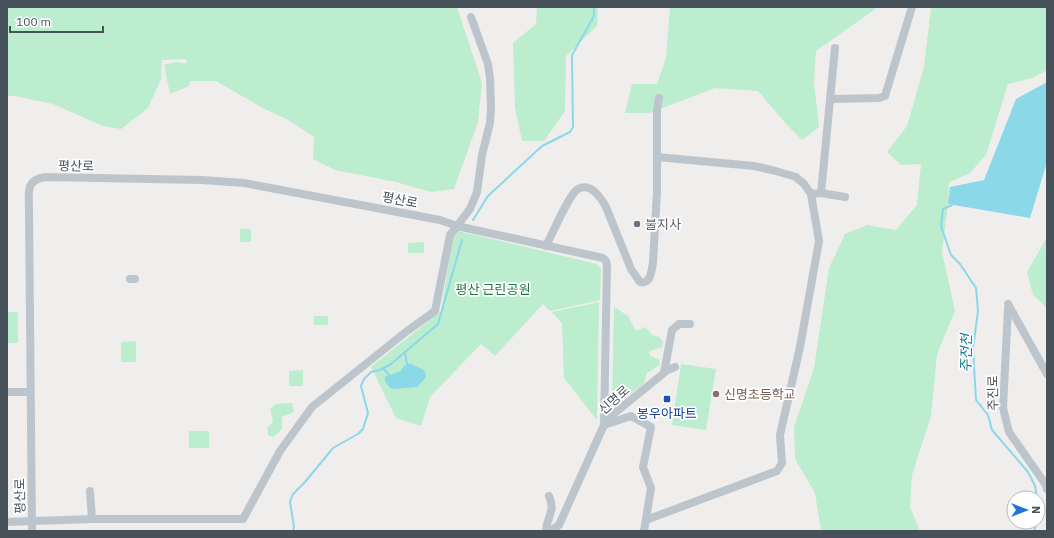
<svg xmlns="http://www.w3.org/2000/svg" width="1054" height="538" font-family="'IBM Plex Sans','Noto Sans KR',sans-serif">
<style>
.green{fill:#bcedce}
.water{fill:#8bd8e9}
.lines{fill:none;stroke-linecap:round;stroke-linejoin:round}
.stream{stroke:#8bd8e9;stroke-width:2}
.minor{stroke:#bcc5cc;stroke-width:8}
.worship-dot{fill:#6b7280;stroke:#fff;stroke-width:1.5}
.education-dot{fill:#8d6e63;stroke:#fff;stroke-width:1.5}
.transit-dot{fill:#1a4fb4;stroke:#fff;stroke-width:1.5}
.labels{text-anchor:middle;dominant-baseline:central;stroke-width:3.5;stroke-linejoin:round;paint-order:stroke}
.street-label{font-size:13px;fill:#46515a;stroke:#fff}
.worship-label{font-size:13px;fill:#5b616d;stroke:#fff;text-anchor:start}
.park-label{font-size:13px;fill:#1a7946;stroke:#fff}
.education-label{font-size:13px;fill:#785e54;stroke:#fff;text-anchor:start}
.transit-label{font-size:13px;fill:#164399;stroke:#fff}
.water-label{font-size:14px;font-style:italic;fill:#117c94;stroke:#fff}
</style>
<rect width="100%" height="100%" fill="#f0eded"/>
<g class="green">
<path d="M7,7H457L482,83L478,122L454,189L431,192L396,182L335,170L313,159L314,137L290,121L261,107L216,81H190L189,86L170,94L164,65C172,62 178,61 187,64L186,59L162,60L161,79L148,108L121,129L103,126L53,104L15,96H7Z"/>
<polygon points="537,7 598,7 597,26 566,56 565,111 544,141 522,141 515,108 513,43 536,24"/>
<polygon points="670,7 878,7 816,51 814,82 819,127 802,140 787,125 758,91 715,88 649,113 625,113 632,84 657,84 666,58"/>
<polygon points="931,7 1047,7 1047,70 1032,78 1008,84 986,155 969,174 949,182 948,204 942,252 955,311 937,354 931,416 912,475 910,507 920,531 821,531 815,493 795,459 794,427 814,368 829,268 845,234 867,225 896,230 917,205 921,164 901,165 887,152 907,126 924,67"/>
<rect x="240" y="229" width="11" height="13"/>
<polygon points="458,231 597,264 601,269 600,300 550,311 543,304 495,356 481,344 430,397 421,426 396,418 371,367 441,311 453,236"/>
<polygon points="1047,237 1047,308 1033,295 1027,272"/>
<polygon points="424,242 424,253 408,253 408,243"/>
<polygon points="599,302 597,420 564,378 562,323 552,312"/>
<polygon points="614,307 628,316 636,331 646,327 652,335 659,337 663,342 662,347 650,351 649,353 651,356 659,360 660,365 647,373 644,384 615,405 612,402"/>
<rect x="7" y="312" width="11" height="31"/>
<rect x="314" y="316" width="14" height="9"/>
<polygon points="136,341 136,362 121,362 121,342"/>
<polygon points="681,364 716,369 706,430 672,425"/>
<polygon points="303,370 303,386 289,386 289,371"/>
<polygon points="292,403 294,412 282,417 282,429 273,437 268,435 267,428 273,422 270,409 276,404"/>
<rect x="189" y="431" width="20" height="17"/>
</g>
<g class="water">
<polygon points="1047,82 1047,162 1030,218 948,204 950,187 984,180 1016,99"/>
<path d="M407,364H411L424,370L426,375C425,381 420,382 418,387L394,389L390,388L385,381V377L401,371L403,367Z"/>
</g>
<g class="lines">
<g class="stream">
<polyline points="952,205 943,209 941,226 951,255 960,264 976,288 978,311 973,348 976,400 988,415 992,430 1028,472 1035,486 1037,498"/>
<polyline points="473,220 488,196 542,146 570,132 573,127 572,55 594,16 594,7"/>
<polyline points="405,352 407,364"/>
<polyline points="383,368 389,375"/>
<polyline points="293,531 294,527 290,502 293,494 305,482 333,448 358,434 363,429 368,413 361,386 364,379 371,372 380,370 391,364 438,324 462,240"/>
<polyline points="1034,531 1037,522"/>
</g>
<g class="minor">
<polyline points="659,98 657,110 657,157 754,166 772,170 796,177 804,184 811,194 821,193 845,197"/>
<polyline points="830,99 879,98 885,96 912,7"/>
<polyline points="821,193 835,48"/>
<path d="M546,246C552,235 569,194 578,189C591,182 601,198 606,207L631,269L640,282C651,284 651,272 653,263L657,191V157"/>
<polyline points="130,279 135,279"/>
<polyline points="1008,304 1047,374"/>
<polyline points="1008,309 1003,408 1009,432 1046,485 1047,489"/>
<polyline points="665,371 675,367"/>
<polyline points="7,392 30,392"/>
<polyline points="604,425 631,416 651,427 643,467 651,488 644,531"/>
<polyline points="90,491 92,519"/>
<polyline points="646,520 777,471 782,463 780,435 800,347 819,241 811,194"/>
<polyline points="7,522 92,519 243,519 280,451 312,407 407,331 435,311 450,235 470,209 477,192 482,155 490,123 491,108 490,78 488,64 471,17"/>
<path d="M32,531L29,209C29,193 25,180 45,177L202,180L244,183L440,220L457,226L603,258L606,261L607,265L604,425"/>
<path d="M546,531C547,515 556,512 549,496"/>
<polyline points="551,531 559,525 604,425 611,416 664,373 672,330 679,324 690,324"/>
</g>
</g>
<circle class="worship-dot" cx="637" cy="224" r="4"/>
<circle class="education-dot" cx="716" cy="394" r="4"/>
<rect class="transit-dot" x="663" y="395" width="8" height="8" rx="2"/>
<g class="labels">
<g class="street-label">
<text transform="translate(76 166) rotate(1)">평산로</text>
<text transform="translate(400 200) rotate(11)">평산로</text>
<text transform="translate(993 393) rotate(-91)">주진로</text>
<text transform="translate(614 400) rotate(-42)">신명로</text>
<text transform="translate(20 496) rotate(-91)">평산로</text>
</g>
<g class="worship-label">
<text x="645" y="224">불지사</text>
</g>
<g class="park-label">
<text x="493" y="289">평산 근린공원</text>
</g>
<g class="education-label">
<text x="724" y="394">신명초등학교</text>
</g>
<g class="transit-label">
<text x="667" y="413">봉우아파트</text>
</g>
<g class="water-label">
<text transform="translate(966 353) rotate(-89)">주전천</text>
</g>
</g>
<rect width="1054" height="538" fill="none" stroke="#46515a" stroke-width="16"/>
<g transform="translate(1026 510) rotate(90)"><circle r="19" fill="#ffffff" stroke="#b5b9bd"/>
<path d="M0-3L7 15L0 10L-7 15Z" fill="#1f75d9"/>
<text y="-6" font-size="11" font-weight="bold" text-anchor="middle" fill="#46515a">N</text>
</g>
<path d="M10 26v6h93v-6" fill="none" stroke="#46515a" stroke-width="2"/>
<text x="16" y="26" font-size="12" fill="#46515a" stroke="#ffffff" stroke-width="3" paint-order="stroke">100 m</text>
</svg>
